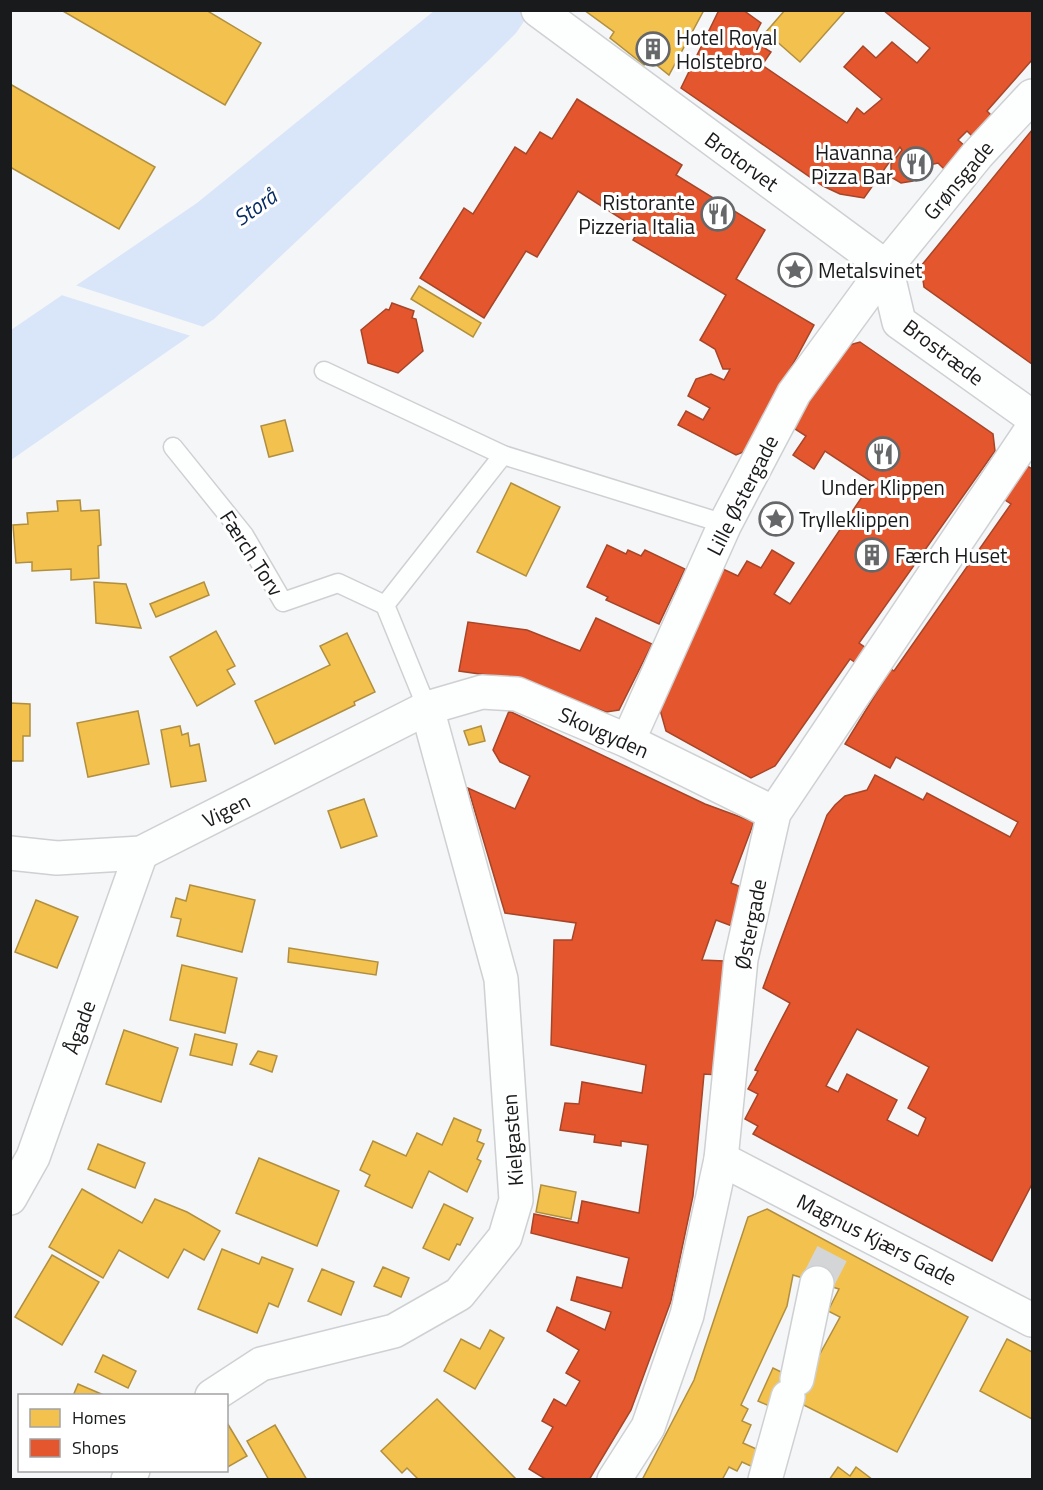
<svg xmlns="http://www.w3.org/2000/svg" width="1043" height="1490" font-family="'Titillium Web',sans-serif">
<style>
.water{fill:#d9e5f8}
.pier{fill:#f4f6f8}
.homes{fill:#f2c14e;stroke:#b18f3f;stroke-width:1.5}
.shops{fill:#e4572e;stroke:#a74528;stroke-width:1.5;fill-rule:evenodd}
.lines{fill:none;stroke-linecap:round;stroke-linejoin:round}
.street-tunnel{stroke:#d3d5d7;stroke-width:33;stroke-dasharray:33 16;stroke-linecap:butt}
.lane-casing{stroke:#ced0d2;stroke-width:21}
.street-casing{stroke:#ced0d2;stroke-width:36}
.lane{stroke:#fdfefe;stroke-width:18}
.street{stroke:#fdfefe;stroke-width:33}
.labels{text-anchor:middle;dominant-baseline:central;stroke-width:6;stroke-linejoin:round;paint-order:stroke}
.poi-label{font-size:21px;fill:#181a1b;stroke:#fff;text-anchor:start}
.street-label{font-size:21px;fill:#181a1b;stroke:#fff}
.water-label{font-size:22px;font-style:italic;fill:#072c62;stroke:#fff}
</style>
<rect width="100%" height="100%" fill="#f4f6f8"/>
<polygon class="water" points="434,11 531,11 516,33 490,59 214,319 11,460 11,330 197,203"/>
<polygon class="pier" points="72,284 207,328 194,337 58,294"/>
<g class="homes">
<polygon points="61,10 206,10 261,43 225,105"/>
<polygon points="584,10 704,10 669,75 649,59 644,65 610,38 614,32"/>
<polygon points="785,10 846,10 800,62 766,32"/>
<polygon points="10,84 155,167 119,229 10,167"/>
<polygon points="419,286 481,323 473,337 411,299"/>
<polygon points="285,420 293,451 269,457 261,426"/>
<polygon points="511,483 560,507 526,576 477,552"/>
<polygon points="80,500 81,511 99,510 101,545 98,546 99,578 71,580 71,569 32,571 32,562 16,563 13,525 28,524 27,513 58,511 57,501"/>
<polygon points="94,582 126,584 141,628 96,623"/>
<polygon points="204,582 209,595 156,617 150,604"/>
<polygon points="216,631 235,666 227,670 235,684 197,706 170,657"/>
<polygon points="347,633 375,692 354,702 355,705 275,744 255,701 330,665 320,646"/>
<polygon points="10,703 30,704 30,736 23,736 23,761 10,761"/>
<polygon points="138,711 149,764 88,777 77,723"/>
<polygon points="180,726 182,735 188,733 190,746 199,744 206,781 171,787 161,730"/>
<polygon points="481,726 485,741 469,745 464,731"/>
<polygon points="364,799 377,836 341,848 328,811"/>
<polygon points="190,885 255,900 242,952 177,936 181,919 171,917 176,898 186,901"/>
<polygon points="36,900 78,917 57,968 15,952"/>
<polygon points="289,948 378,962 376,975 288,962"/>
<polygon points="182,965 237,978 225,1033 170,1020"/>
<polygon points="124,1030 178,1048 161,1102 106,1084"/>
<polygon points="195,1034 237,1044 232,1065 190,1055"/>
<polygon points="258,1051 277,1056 272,1072 250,1064"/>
<polygon points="454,1118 481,1130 477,1141 484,1144 477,1159 481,1161 467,1192 429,1171 412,1208 365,1186 370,1175 360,1170 373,1141 406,1156 417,1133 442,1145"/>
<polygon points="98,1144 145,1163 135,1188 88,1169"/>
<polygon points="259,1158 339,1191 317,1246 236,1213"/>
<polygon points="541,1185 576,1192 571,1219 536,1212"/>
<polygon points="82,1189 142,1223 155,1199 187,1212 220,1231 204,1260 184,1249 168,1278 119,1250 103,1278 49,1247"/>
<polygon points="444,1204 473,1218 460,1245 457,1244 449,1260 423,1248"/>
<polygon points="767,1209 968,1317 897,1452 786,1396 778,1410 758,1401 773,1368 804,1383 840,1317 828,1311 839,1289 793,1275 787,1306 741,1405 748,1409 742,1421 751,1425 743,1443 761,1451 753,1467 742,1462 737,1471 729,1467 722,1480 642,1480 694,1380 748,1217"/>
<polygon points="222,1249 259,1264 262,1257 293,1269 278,1307 269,1303 257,1333 198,1309"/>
<polygon points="52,1255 99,1282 62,1345 15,1317"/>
<polygon points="383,1267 409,1278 401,1297 374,1286"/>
<polygon points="322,1269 354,1282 341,1315 308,1301"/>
<polygon points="490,1330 504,1338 475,1389 444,1371 461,1339 480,1349"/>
<polygon points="1007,1339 1032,1352 1032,1419 980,1391"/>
<polygon points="103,1355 136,1371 128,1388 95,1372"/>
<polygon points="78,1384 106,1396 73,1396"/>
<polygon points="437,1399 517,1480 419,1480 407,1468 402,1473 381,1451"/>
<polygon points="226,1421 247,1456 226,1468"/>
<polygon points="275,1425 307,1480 269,1480 247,1441"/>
<polygon points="838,1467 850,1476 856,1467 873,1480 829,1480"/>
</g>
<g class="shops">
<polygon points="719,10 743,10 761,23 752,40 771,52 762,65 847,123 857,108 864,114 882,99 844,67 863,46 876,58 892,42 917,63 930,48 883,10 1032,10 1032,60 987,111 993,117 974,138 967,131 958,140 965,146 945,170 938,163 921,167 913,181 901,183 891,177 891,164 902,150 900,147 864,198 840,194 823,186 681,88"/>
<polygon points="577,99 682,165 676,175 765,230 736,279 814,325 746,451 736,455 678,425 686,411 703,420 710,408 688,396 696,379 711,374 724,380 730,369 723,369 715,349 700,340 726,295 633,240 639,230 578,191 537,257 526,251 484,318 420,278 464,208 473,214 515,147 526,154 540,132 552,139"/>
<polygon points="1032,130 1032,364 924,287 921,266"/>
<polygon points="392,303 414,311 412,318 416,319 423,351 398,373 368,363 361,330 386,309 389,310"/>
<polygon points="860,342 993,434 995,451 859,643 869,650 859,665 850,659 775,766 751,778 666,731 659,706 723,569 738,576 747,561 761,568 772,550 794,563 774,594 790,604 872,482 825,451 814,469 793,455 806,436 792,427 846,346"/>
<path d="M1026,465L1032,469V1184L992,1261L753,1134L758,1126L745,1119L758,1094L748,1089L758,1071L755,1070L790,1003L763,988L827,815L835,805L845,796L867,790L875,775L923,800L927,793L1010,837L1018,822L896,757L890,768L845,744L891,669L894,671L1011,504L1002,498ZM857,1029L929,1067L908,1108L926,1118L918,1136L887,1120L897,1100L847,1074L838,1092L826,1086Z"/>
<polygon points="607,545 626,554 628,550 641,556 645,550 685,569 659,624 606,600 608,597 587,587"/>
<polygon points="596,618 652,644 619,710 606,712 515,679 459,671 468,622 527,630 580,651"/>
<polygon points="509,711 705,804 754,822 731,883 746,889 732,926 716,920 702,960 724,961 718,1075 704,1074 693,1196 671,1301 631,1410 589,1480 547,1480 529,1469 553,1427 542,1421 554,1399 566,1406 580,1381 566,1373 579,1350 547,1331 557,1307 605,1330 611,1312 571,1300 577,1277 622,1288 629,1258 531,1233 534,1214 578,1223 582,1201 639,1213 648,1145 621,1141 621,1146 594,1142 595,1135 560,1130 565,1103 579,1104 582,1082 642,1093 646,1065 551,1045 554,940 572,940 576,923 505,913 468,788 515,809 530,776 500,762 493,750"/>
</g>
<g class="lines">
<polyline class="street-tunnel" points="817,1283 836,1246"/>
<g class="lane-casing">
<g id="lane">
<polyline points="324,371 503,455 725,524"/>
<polyline points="173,447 244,535 283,602 338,583 385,605"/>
<polyline points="427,708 385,605 503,455"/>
</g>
</g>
<g class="street-casing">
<g id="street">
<polyline points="538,10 886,267"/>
<polyline points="886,267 899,322 1032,417"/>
<polyline points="628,741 725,524 794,393 886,267 978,154 1032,96"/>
<polyline points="10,853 57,858 141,853 427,708 482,692 517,694 628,741 774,813"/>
<polyline points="721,1159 1032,1320"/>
<polyline points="10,1198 33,1157 141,853"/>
<polyline points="797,1379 817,1283"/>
<polyline points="212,1396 261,1364 394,1331 459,1294 505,1237 516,1200 501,979 427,708"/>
<polyline points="128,1480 133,1470"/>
<polyline points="614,1480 648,1427 687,1315 721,1159 741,959 774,813 1032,429"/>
<polyline points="765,1480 788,1397"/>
</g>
</g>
<use href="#lane" class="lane"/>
<use href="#street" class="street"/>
</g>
<defs>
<g id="building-ring" transform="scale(1.725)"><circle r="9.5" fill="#fff" stroke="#656768" stroke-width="1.5"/><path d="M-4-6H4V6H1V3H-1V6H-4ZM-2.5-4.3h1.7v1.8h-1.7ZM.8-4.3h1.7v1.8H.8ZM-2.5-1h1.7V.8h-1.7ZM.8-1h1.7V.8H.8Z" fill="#656768"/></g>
<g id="restaurant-ring" transform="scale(1.725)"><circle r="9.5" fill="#fff" stroke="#656768" stroke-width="1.5"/><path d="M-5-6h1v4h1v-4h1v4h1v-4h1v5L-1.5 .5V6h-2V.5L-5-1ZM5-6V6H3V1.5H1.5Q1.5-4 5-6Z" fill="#656768"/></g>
<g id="sight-ring" transform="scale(1.725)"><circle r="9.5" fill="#fff" stroke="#656768" stroke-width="1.5"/><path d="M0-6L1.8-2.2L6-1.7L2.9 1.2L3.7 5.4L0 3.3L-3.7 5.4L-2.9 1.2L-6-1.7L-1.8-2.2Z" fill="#656768"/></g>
</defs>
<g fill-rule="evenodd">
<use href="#building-ring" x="653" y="49"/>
<use href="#restaurant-ring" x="916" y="164"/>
<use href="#restaurant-ring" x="718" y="214"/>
<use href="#sight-ring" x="795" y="270"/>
<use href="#restaurant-ring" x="883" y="454"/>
<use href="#sight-ring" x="776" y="519"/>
<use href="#building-ring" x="872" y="555"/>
</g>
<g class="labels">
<g class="poi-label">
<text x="676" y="37">Hotel Royal<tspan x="676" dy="24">Holstebro</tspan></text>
<text x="893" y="152" text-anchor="end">Havanna<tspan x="893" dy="24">Pizza Bar</tspan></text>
<text x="695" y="202" text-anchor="end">Ristorante<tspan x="695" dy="24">Pizzeria Italia</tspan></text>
<text x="818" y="270">Metalsvinet</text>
<text x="883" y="487" text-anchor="middle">Under Klippen</text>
<text x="799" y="519">Trylleklippen</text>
<text x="895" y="555">Færch Huset</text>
</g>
<g class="street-label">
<text transform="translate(742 161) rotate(36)">Brotorvet</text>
<text transform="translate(958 180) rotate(-50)">Grønsgade</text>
<text transform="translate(944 352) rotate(37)">Brostræde</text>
<text transform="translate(742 495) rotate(-63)">Lille Østergade</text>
<text transform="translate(252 553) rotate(57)">Færch Torv</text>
<text transform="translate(604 732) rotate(24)">Skovgyden</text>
<text transform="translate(226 810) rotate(-27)">Vigen</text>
<text transform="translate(750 924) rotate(-79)">Østergade</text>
<text transform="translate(79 1027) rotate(-70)">Ågade</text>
<text transform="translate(512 1140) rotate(-94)">Kielgasten</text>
<text transform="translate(877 1239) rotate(27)">Magnus Kjærs Gade</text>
</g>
<g class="water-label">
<text transform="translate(255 207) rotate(-35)">Storå</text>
</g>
</g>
<rect width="1043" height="1490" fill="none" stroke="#181a1b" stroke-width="24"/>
<rect x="18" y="1394" width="210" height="78" fill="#ffffff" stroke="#a3a3a4" stroke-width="1.5"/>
<rect x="30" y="1409" width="30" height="18" fill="#f2c14e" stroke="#a3a3a4" stroke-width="1.5"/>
<text x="72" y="1424" font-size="18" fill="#181a1b">Homes</text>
<rect x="30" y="1439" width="30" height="18" fill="#e4572e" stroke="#a3a3a4" stroke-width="1.5"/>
<text x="72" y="1454" font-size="18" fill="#181a1b">Shops</text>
</svg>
